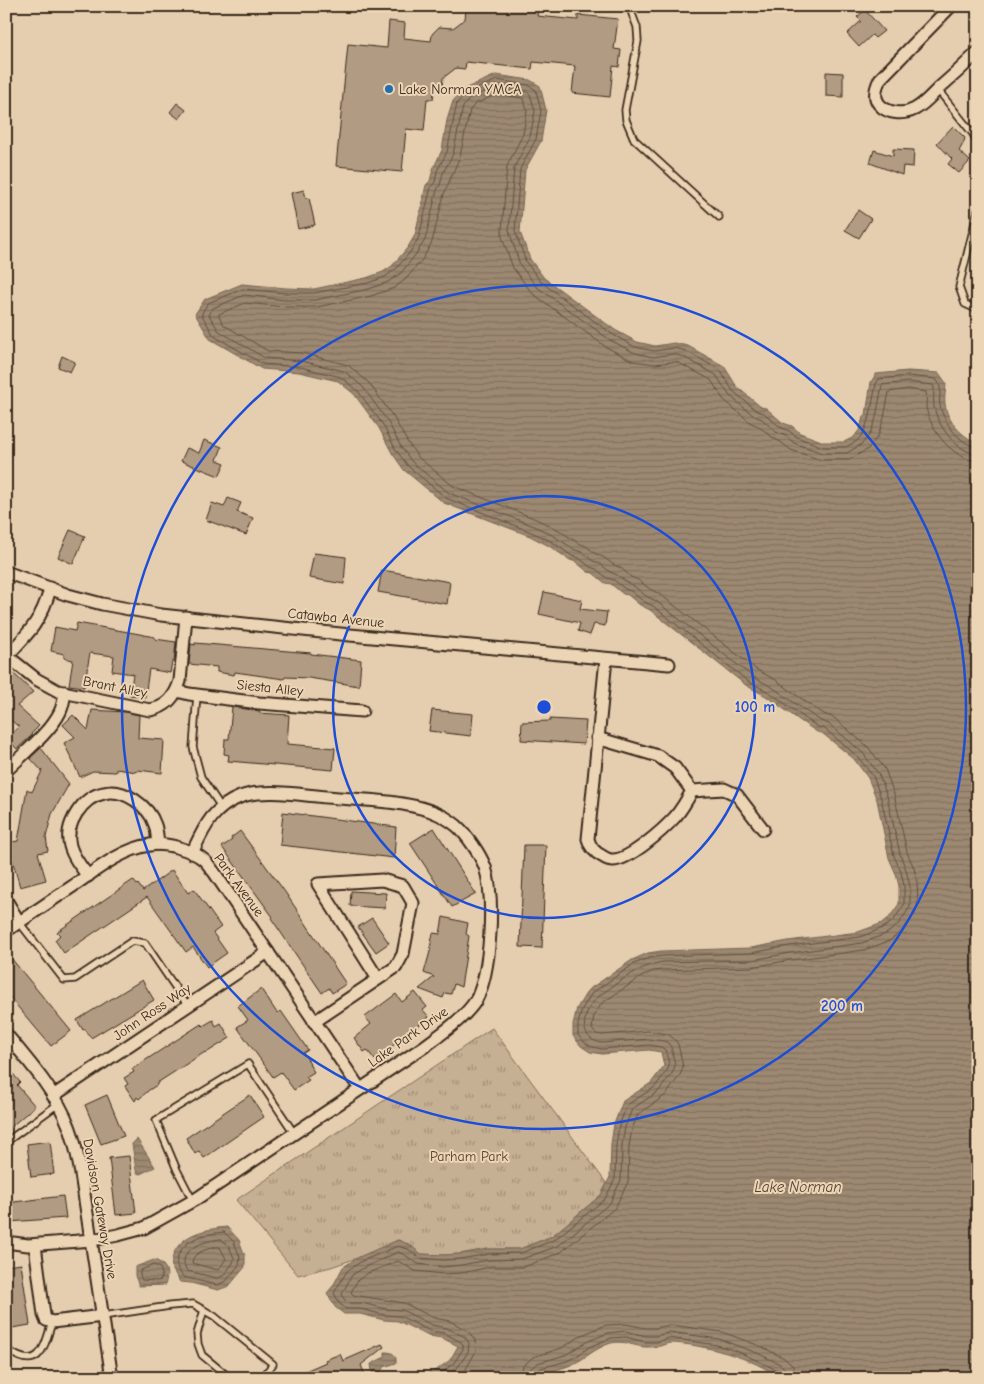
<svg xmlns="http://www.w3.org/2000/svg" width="984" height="1384" font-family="'Comic Neue',sans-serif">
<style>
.park{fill:url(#park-tufts);stroke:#806d59}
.water{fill:url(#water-rules);stroke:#766350}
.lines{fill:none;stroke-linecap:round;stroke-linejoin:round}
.shore{stroke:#625040;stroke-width:1}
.building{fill:#b19b82;stroke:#3b2a1e}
.lane-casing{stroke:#3b2a1e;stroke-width:9}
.street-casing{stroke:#3b2a1e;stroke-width:15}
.lane{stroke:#ecd5b5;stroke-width:5.5}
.street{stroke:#ecd5b5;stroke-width:11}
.ring{fill:none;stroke:#1d4ed8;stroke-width:2.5}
.poi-dot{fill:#1f6fb2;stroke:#ecd5b5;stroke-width:2}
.labels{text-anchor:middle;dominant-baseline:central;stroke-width:4;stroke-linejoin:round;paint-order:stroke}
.poi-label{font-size:14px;fill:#3b2a1e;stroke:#ecd5b5;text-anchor:start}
.street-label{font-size:14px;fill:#3b2a1e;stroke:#ecd5b5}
.park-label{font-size:14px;fill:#503e30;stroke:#ecd5b5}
.water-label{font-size:15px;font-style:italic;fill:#544233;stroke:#ecd5b5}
.centre{fill:#1d4ed8;stroke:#ecd5b5;stroke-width:2.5}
.ring-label{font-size:15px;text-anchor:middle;font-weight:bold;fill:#1d4ed8;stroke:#ecd5b5;stroke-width:4;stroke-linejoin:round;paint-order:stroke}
</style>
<defs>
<pattern id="park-tufts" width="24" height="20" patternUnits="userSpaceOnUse" patternTransform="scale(1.25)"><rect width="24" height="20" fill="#c6b094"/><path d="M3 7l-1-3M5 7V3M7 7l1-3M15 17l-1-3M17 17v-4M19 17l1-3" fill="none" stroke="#a28f78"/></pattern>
<pattern id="water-rules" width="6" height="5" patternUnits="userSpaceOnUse" patternTransform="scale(1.25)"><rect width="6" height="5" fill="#9d8972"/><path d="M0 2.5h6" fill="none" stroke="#81705d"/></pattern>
</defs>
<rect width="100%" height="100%" fill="#e5ceaf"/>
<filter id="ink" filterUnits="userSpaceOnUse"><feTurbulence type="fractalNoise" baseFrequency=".02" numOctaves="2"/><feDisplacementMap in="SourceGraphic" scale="10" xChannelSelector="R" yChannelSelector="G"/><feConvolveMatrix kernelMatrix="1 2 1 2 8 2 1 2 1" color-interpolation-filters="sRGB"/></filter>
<g filter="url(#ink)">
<polygon class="park" points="492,1028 607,1184 601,1195 552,1236 520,1249 488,1249 460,1254 443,1255 421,1254 410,1245 398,1240 360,1257 331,1267 298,1275 236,1200"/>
<g class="water">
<path d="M496,75L530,80L540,86L546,110L541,141L525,170L520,232L530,259L544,278L615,330L637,342L655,346L674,343L688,346L724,366L737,387L761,407L766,408L783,423L792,426L800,433L824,442H844L854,437L860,429L863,417L866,415L871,382L876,374L908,371L939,373L946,383C946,389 944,397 945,404C947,421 962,437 978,443V1378H779C756,1358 701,1344 671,1343C667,1343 664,1345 660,1346C655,1347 650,1347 645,1347C633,1346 623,1340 611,1343C595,1348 585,1359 571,1365C559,1370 546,1371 535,1378H420L438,1369L450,1360L458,1346L442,1338L429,1336L398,1321L384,1320L360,1314H344L335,1307L327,1293L333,1286L343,1267L359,1257L398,1240L410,1245L421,1254L443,1255L460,1254L488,1249H520L552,1236L601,1195L610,1177L611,1144L614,1124L623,1101L651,1083L664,1066L661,1052L649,1050L602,1054L590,1052L581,1046L573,1036V1024L577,1008L588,990L632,960L648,953L661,951L751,948L788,941L858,932L880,924L889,918L899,904V886L896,874L889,858L877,800L868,778L854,759L822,733L817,732L799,720L766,696L747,686L650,610L640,605L628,595L623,594L611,584L605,583L593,573L588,572L576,562L570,560L549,546L530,536L444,503L404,470L392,453L379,428L354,394L338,381L299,372L262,369L210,339L195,314L205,299L242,284L286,288L314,289L366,278L383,272L392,266L408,247L415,235L426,185L430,181L433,169L442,150L447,120L453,101L464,89Z"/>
<polygon points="137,1139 155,1167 140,1174 137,1173 136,1170 132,1144"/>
<path d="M227,1227L239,1240L245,1256V1267L229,1286L218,1290L191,1283L180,1282C178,1278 174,1273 172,1268C171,1263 172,1258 174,1253C183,1233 207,1229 227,1227Z"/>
<path d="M154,1260C167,1264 169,1273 165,1285L139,1286L135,1276V1267Z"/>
<path d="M385,1352C392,1352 397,1354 396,1363L384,1367L381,1371V1375L373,1378L371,1364L385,1357Z"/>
</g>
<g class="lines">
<g class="shore">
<path d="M224,1232L234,1242L240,1257L239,1265L226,1281L217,1285L183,1277C181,1273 178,1270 177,1266C176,1262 177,1258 179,1254C187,1237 207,1234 224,1232Z"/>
<path d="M221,1239L229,1246L234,1258L233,1263L223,1276L217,1278L187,1271C174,1250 206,1240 221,1239Z"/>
<path d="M214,1247H220L226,1259L218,1270L192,1263C192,1253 205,1250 214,1247Z"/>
<polygon points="154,1265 160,1268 162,1274 161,1280 157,1281 142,1280 140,1275 140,1271"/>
<path d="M431,1378L440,1374L454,1363L463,1349V1345L461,1342L444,1333L430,1331L400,1316L385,1315L360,1309H346L339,1303L334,1293L347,1271L362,1261L398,1246L408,1249L420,1258L443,1260L460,1259L489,1254L521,1253L554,1240L605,1199L615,1179L616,1145L619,1126L627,1105L655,1087L668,1069L669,1064L666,1050L661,1047L649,1045L602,1049L592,1047L585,1043L578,1035V1024L582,1009L592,993L634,964L649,958L662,956L751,953L789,946L860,937L883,928L893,921L904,905V886L901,872L894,856L881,798L873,776L857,756L825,729L818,727L802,716L769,692L749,682L653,606L643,601L631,591L625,589L614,580L607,578L596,569L590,567L579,558L572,556L551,541L531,532L446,498L408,466L396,450L383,425L358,391L341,377L300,367L263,364L214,336L202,315V313L208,303L243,289L285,293H314L368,283L385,277L396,269L411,251L419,237L431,187L435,182L437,171L447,152L457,103L467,93L497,80L528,85L536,90L541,111L536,139L520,169L515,231L526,262L541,282L612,334L635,347L654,351L674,348L686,351L720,370L733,391L757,411L764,413L780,427L789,431L797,437L823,447H846L857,441L864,432L868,420L870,416L876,384L879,379L908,376L936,379C944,389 938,395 940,405C943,422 960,445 978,447"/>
<path d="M445,1378L458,1367L468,1352L469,1343L465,1337L447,1328L432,1325L402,1310L386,1309L362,1303H348L344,1299L342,1294L352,1275L365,1267L398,1252L405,1255L418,1264L443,1267L461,1265L489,1260L522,1259L558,1246L610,1203L621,1180L622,1145L625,1127L632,1109L659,1091L673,1072L675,1065L671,1047L668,1043L664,1041L649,1039L602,1043C576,1039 583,1011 597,998C602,993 608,990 613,986C629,975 643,965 663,962L752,960L790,953L862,943L886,934L898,925L910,907V886L906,870L900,854L887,796L878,773L862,752L829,724L821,721L806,711L772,687L753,677L656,601L646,596L634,586L628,583L617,575L610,572L599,563L593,561L582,552L575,550L554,536L534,526L449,493L412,462L401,447L388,422L363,387L344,371L301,361L265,358L219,331L209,315L213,308L244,295L285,300H315L369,289L388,282L401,273L416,254L425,240L437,190L440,185L443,173L453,154L463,107L470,98L497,86L526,91L530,94L535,111L530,137L514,168L509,230L520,265L537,287L610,340L635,353L653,357L673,354L684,357L716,375L729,395L754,416L762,419L776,432L786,436L794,443L822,453H847L862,444L870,434L876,418L882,385L908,382L933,385L934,387C934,394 933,401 934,407C938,426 956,452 978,454"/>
<path d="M458,1378L465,1371L476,1351L475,1340L468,1331L450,1321L434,1318L404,1303L353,1295L351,1292L358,1280L368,1273L398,1261L415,1271L443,1274L462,1273L490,1267H524L561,1252L615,1208L628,1182L629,1146L632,1129L638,1114L666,1095L680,1075L683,1068L682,1062L678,1044L674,1039L668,1034L648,1031L602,1035L596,1034L592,1029L594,1015L602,1003L641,977L653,971L663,970L752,967L791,960L864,950L889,941L900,933L915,914L918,903L917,882L914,868L907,852L894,794L885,769L868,747L834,718L824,714L810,705L776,680L757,670L661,595L650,589L638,580L631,577L621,568L614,565L603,557L596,554L586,546L578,543L557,529L536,519L453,486L418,457L408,443L394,418L369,383L348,365L302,353L268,351L224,325L219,316V314L245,303L285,307H317L371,296L394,288L406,279L422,260L432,242L444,194L460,156L470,110L475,104L498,94L522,98L524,99L527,111L523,134L507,166L502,230V237L513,268L532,293L606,347L633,361L655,364L671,362H677L711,380L723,399L751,423L758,426L772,437L782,443L791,450L821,460H849L868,449L878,436L884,418L889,392L908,389L926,392C927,397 926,402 926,407C930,430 953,460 978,461"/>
<polyline points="520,1378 523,1366 533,1357 562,1348 582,1335 606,1325 625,1324 646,1328 655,1328 671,1325 722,1332 760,1346 784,1358 793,1366 795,1378"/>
<polyline points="527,1378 530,1369 538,1363 565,1355 586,1342 608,1333 625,1331 646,1336 656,1336 670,1332 719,1339 757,1353 780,1364 786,1370 788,1378"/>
<polyline points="533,1378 535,1373 541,1368 567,1361 577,1356 589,1347 611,1338 626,1337 645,1342 657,1342 669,1338 717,1345 739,1352 777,1370 781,1373 782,1378"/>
</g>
</g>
<g class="building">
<polygon points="472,6 499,6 538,10 537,16 578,20 578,15 618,19 614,49 621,50 619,67 613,66 610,97 572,93 575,66 533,62 532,69 466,62 465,69 456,68 443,78 442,86 435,86 433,99 427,99 424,131 406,129 402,172 336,166 348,44 387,48 389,21 405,23 404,38 431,41 432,34 439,27 453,28 465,19 466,9 471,10"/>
<polygon points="865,10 884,31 875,38 872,35 859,47 847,34 861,21 857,17"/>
<polygon points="826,72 843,73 843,97 826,96"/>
<polygon points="177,103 186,110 179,119 170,112"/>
<polygon points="953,126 965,138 963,144 959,151 970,161 959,173 948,164 952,159 937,143"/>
<polygon points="893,149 914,150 913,167 903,166 902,175 870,163 874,150 893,156"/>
<polygon points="304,190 306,198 309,198 315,225 298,229 291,193"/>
<polygon points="858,210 871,219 859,238 845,230"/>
<polygon points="62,356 75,362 70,372 58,367"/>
<polygon points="204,440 222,447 217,460 225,463 219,476 181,461 187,448 199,453"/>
<polygon points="228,498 241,503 237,512 253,518 246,535 206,520 212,503 224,507"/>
<polygon points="70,530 85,536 73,564 58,557"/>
<polygon points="314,553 346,557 344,584 309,578"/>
<polygon points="382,570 450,582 447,604 378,592"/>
<polygon points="544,592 582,600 580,609 607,612 605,626 594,624 590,635 578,631 580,623 539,614"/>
<polygon points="77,623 134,633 155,637 155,639 176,642 174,662 172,662 170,673 149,669 145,697 130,695 133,674 112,671 114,656 90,653 84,687 69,685 73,660 64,658 64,654 51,651 55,627 75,631"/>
<polygon points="195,643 311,653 311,654 361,660 359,686 309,678 285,677 284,679 235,672 234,675 217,672 217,667 189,664 191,644 195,645"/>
<polygon points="13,673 33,692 17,706 39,726 31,734 32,736 30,737 17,749 6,738 19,727 6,716 6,680"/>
<polygon points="232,707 260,711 259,713 289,715 287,744 335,748 333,770 228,761 229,755 224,754 225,739 229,739"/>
<polygon points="92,710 125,712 139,715 138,738 164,740 162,773 138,770 137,772 116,769 116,772 93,771 80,777 64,743 75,737 63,725 73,715 88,730"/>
<polygon points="432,710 473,714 471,736 429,731"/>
<polygon points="550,719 586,721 584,744 521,740 522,722 550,721"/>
<polygon points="41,748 69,784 52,814 46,837 48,851 38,853 46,880 20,887 12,859 9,859 6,843 18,841 27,789 32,792 42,771 30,758"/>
<polygon points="283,812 396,827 394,858 280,845"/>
<polygon points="434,828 476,894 452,907 410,843"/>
<polygon points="240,831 285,892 346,984 332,993 329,988 322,993 271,918 273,917 222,847 232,840 231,838"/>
<polygon points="524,845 546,845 542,948 520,947"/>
<polygon points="172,870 188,893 194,889 221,927 213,933 227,953 207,967 193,947 186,952 147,897 64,953 55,940 60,935 57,932 133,880 137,885 138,884 143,891"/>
<polygon points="351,891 386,893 385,908 350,906"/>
<polygon points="443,917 468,923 466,934 469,936 461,987 454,984 451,994 445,993 443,998 419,989 434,977 424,973 431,948 430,948 433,933 440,934"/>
<polygon points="372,918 389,943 376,952 358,927"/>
<polygon points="6,952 71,1031 51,1046 6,993"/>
<polygon points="142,980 154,1000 91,1038 85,1029 83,1030 77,1020"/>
<polygon points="261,989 277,1013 281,1011 308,1050 303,1053 310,1063 309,1064 314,1072 306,1077 309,1080 294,1090 281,1072 273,1077 237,1027 248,1020 238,1006"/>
<polygon points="415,992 427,1007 423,1010 429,1017 375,1060 367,1050 364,1052 354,1038 371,1024 365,1017 396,994 402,1002"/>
<polygon points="213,1020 216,1026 221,1023 230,1038 206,1053 205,1052 157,1083 157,1085 149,1090 139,1099 137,1097 135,1101 125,1086 128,1084 124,1078 134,1072 132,1069 201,1024 203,1026"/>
<polygon points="6,1066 20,1082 17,1085 35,1106 6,1131"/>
<polygon points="107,1095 124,1136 101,1144 85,1105"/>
<polygon points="250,1095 264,1117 204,1158 199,1151 195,1154 186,1138"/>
<polygon points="50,1141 54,1174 31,1177 27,1144"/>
<polygon points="129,1156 136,1213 116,1215 109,1158"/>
<polygon points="63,1196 66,1218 8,1222 8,1215 6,1215 6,1203"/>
<polygon points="21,1264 30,1325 6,1329 6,1266"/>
<polygon points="382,1344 384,1347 361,1365 366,1378 289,1378 326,1362 325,1360 340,1354 343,1361"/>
</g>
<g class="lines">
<g class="lane-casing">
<g id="lane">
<polyline points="629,6 637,27 638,41 625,110 626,120 634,139 719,217"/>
<polyline points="938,90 973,134 978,143"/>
<polyline points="978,210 959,287 965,304 978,310"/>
<polyline points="197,695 193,747 201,777 221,807"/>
<polyline points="19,922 64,980 75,979 132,941 145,943 188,1006"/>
<polyline points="6,1142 58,1104"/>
<polyline points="193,1201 177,1170 156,1120 248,1064 294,1133"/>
<polyline points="204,1310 197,1334 198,1344 202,1355 230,1378"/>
<polyline points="103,1316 170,1306 193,1304 214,1316 273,1364 262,1378"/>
<path d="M6,1349C39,1373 44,1349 52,1322"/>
</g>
</g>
<g class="street-casing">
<g id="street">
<path d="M951,6L880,79C876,87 873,97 879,104C887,114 904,115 915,109C923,105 931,96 938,89C952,77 965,65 978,52"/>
<polyline points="6,572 68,595 102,604 161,615 350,635 669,664"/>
<path d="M7,656L36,679L58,691L150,710C167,707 175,697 180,681L186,617"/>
<path d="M6,657C28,634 42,620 50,589"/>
<polyline points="177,691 189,694 259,703 362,711"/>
<path d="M597,738L658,756L675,768L692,791C687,800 682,809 675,817C664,829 629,861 612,860C609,860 605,858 602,856C594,852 590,847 588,839L606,659"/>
<path d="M6,771C22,755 51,731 60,712C63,706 64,699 65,692"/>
<polyline points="692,791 724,789 737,795 763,829"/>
<path d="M88,876C81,867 73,857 70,846C64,825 82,797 104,793C124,788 149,806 155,825C157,830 157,838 158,844"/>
<polyline points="6,900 19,922"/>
<path d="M6,931C28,916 51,901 73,886C96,870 122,849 150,845C165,842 193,850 204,860C208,863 210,868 214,872L360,1089"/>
<polyline points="314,1022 396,967 403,954 413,903 403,886 382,880 318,884 378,979"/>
<path d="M6,1034C29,1062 56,1092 69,1126C75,1141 78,1158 81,1174L112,1378"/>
<polyline points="53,1096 268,952"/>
<path d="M6,1242L28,1245L92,1240L118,1235L144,1228L196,1199L425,1046C441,1034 466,1017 476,1000C491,972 495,898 485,867C480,854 467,835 457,826C451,821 439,814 431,811C398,800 361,800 326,797C300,795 265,788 240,797C212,808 204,828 192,853"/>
<polyline points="35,1245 44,1315 46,1320 52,1322 103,1316"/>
</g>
</g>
<use href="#lane" class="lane"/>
<use href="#street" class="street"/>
</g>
</g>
<g class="ring">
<circle cx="544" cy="707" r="211"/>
<circle cx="544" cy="707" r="422"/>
</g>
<circle class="poi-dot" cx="389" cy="89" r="5"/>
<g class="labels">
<g class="poi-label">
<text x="399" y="89">Lake Norman YMCA</text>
</g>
<g class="street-label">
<text transform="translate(336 618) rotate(6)">Catawba Avenue</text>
<text transform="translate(115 687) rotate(11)">Brant Alley</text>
<text transform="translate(270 688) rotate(6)">Siesta Alley</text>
<text transform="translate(239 885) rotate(54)">Park Avenue</text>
<text transform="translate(152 1012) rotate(-34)">John Ross Way</text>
<text transform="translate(408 1037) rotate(-35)">Lake Park Drive</text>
<text transform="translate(100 1209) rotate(80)">Davidson Gateway Drive</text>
</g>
<g class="park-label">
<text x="469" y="1156">Parham Park</text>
</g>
<g class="water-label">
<text x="798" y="1187">Lake Norman</text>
</g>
</g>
<circle cx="544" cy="707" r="8" class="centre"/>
<g class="ring-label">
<text x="755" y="712">100 m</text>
<text x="842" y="1011">200 m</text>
</g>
<rect width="984" height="1384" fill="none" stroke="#ecd5b5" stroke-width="25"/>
<rect x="12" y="12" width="959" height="1359" fill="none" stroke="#3b2a1e" stroke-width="2" filter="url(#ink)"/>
</svg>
